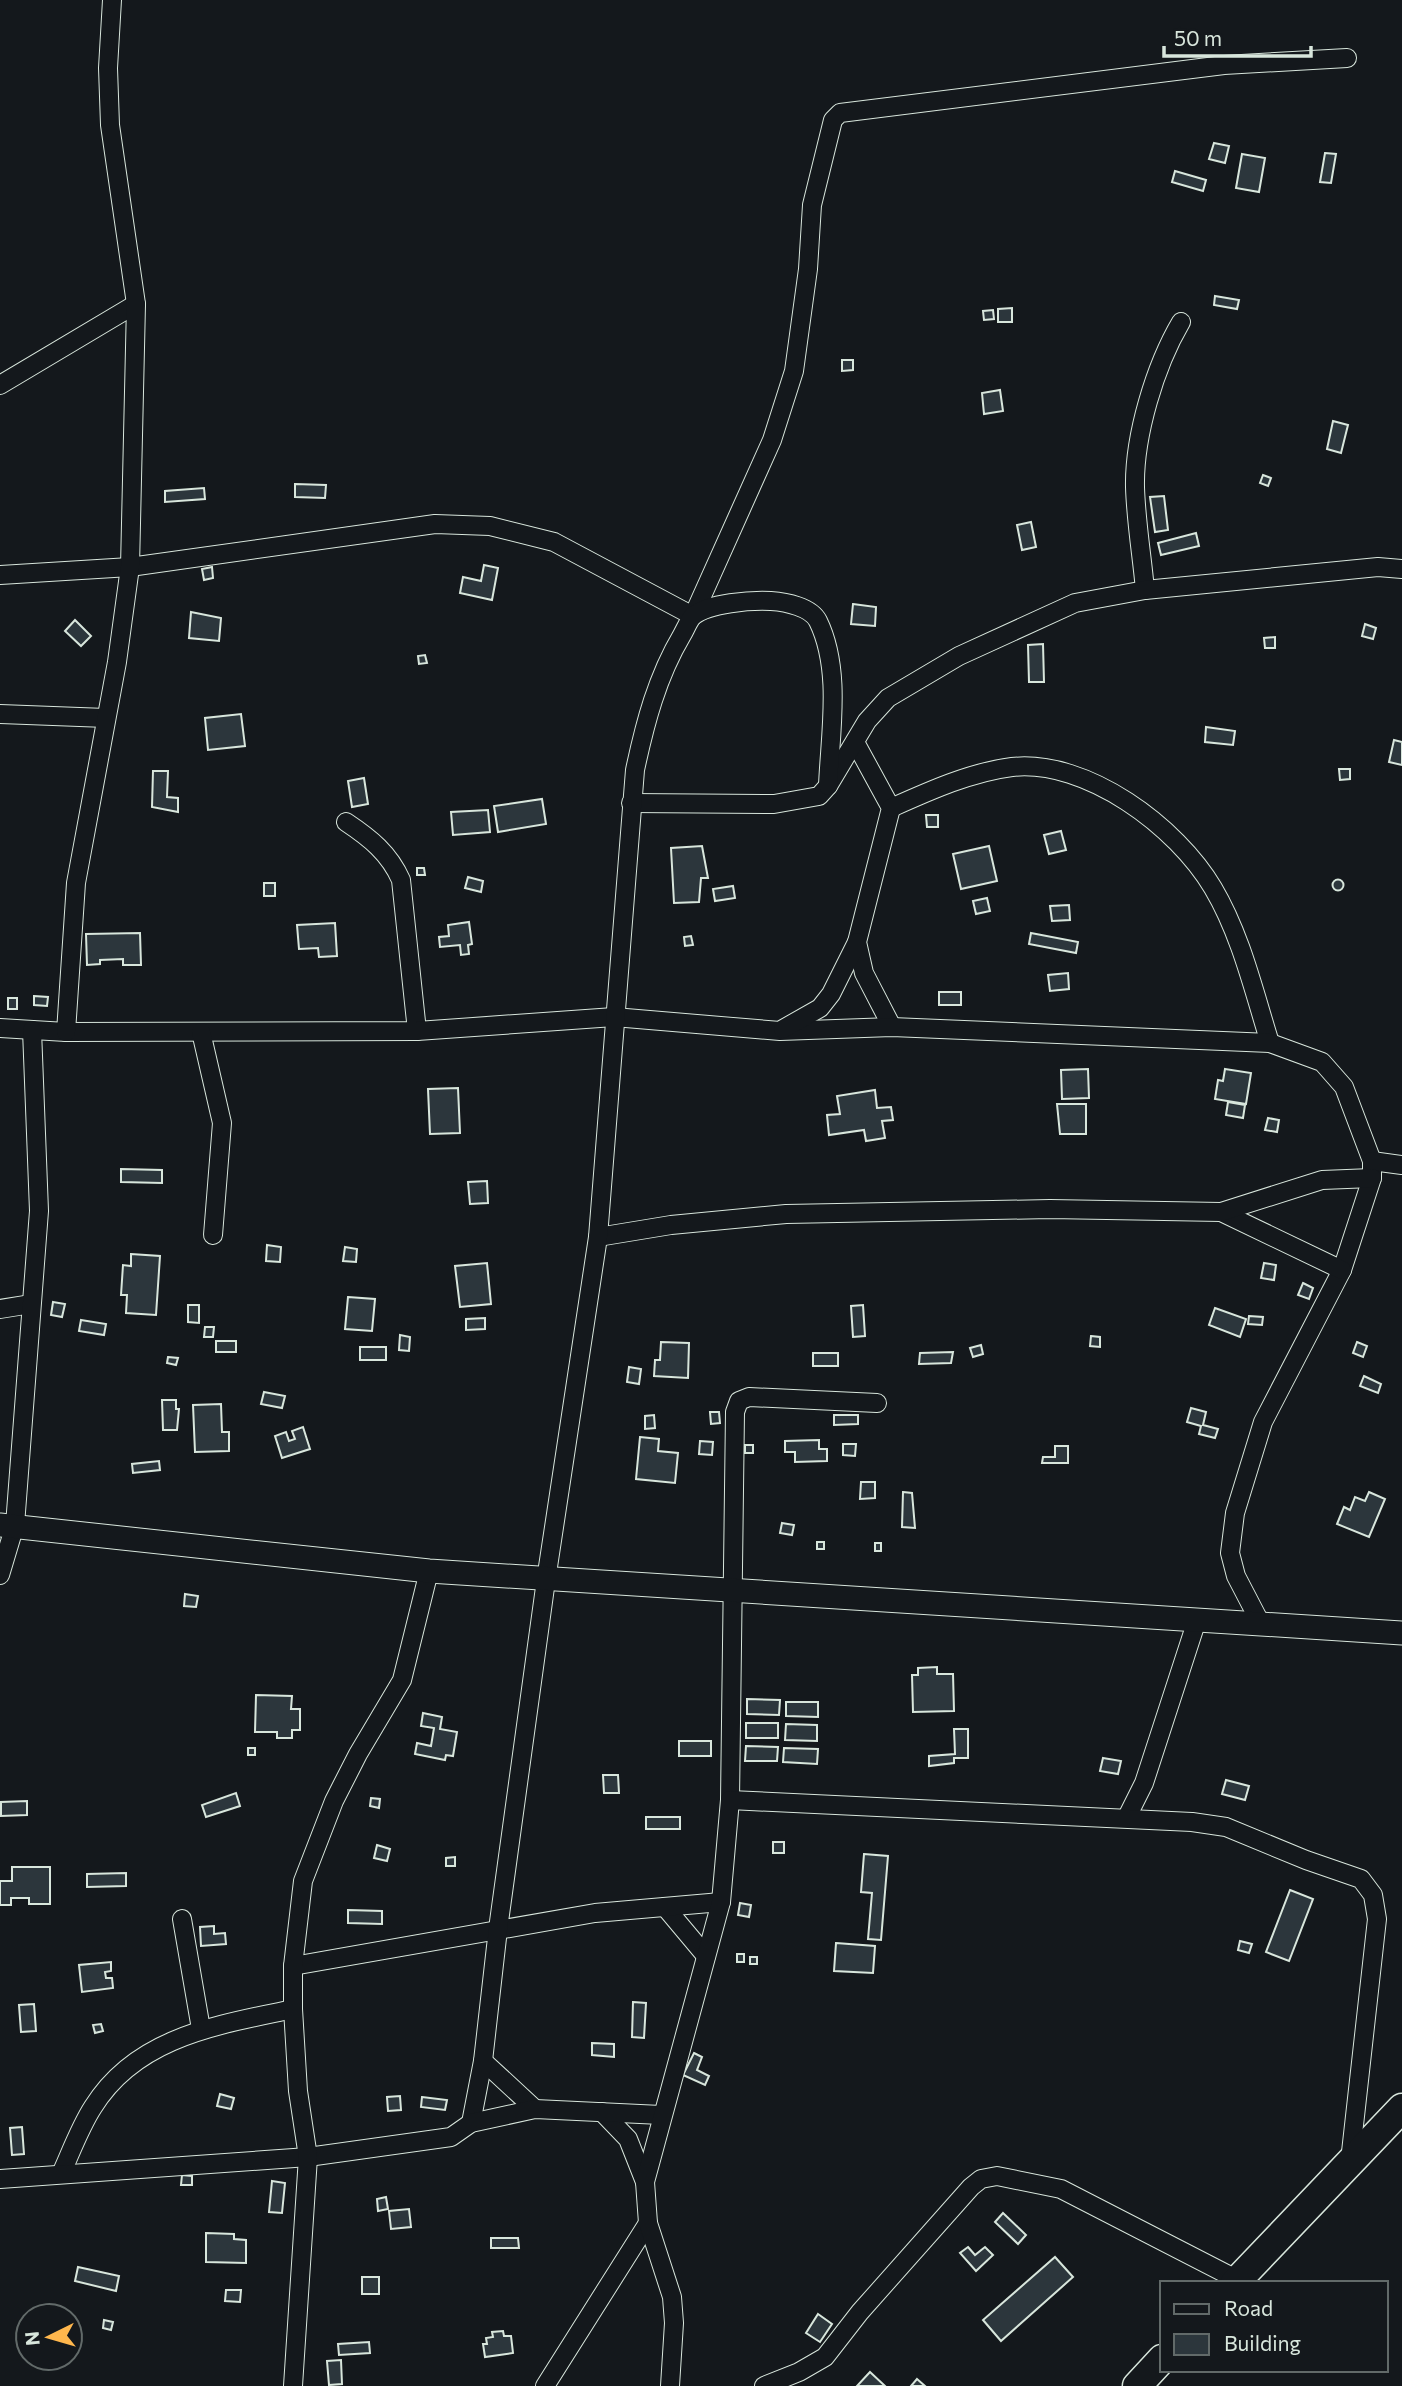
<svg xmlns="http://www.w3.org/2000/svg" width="1402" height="2386" font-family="Commissioner,sans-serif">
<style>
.building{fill:#2c363c;stroke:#d8e6dc;stroke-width:2}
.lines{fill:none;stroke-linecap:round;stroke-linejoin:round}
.minor-casing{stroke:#d8e6dc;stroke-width:20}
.tertiary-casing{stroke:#d8e6dc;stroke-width:25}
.primary-casing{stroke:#d8e6dc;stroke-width:31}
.minor{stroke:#14181c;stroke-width:18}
.tertiary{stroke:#14181c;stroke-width:23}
.primary{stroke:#14181c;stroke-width:28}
</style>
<rect width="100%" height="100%" fill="#14181c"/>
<g class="building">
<polygon points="1214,143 1229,146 1225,163 1209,159"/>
<polygon points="1325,153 1336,154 1331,183 1320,182"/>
<polygon points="1242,154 1265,158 1259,192 1236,188"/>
<polygon points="1175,171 1206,180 1203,191 1172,182"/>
<polygon points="1215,296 1239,300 1237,309 1214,305"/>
<polygon points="1012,308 1012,322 998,322 998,309"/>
<polygon points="993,310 994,319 984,320 983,311"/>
<polygon points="842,360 853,360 853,370 842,371"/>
<polygon points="1000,390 1003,411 984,414 982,393"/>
<polygon points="1333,421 1348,425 1341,453 1327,449"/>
<polygon points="1263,475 1271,478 1268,486 1260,483"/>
<polygon points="295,484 326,485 325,498 295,497"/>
<polygon points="204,488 205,499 165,502 165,491"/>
<polygon points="1164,496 1168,530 1155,532 1150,497"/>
<polygon points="1031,522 1036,547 1022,550 1017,525"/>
<polygon points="1196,533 1199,546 1161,555 1158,543"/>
<polygon points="484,565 498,568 492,600 460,593 463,577 481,581"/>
<polygon points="212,567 213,578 204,580 202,569"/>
<polygon points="853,604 876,607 875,626 851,624"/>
<polygon points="191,612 221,618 219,641 189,638"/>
<polygon points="75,620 91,636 81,646 65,631"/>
<polygon points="1365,624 1376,628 1373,639 1362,636"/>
<polygon points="1275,637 1275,648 1265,648 1264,638"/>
<polygon points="1043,644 1044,682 1029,682 1028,645"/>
<polygon points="425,655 427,663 419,664 418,656"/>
<polygon points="241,714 245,746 208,750 205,718"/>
<polygon points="1206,727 1235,731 1233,745 1205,742"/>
<polygon points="1394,740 1402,742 1402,765 1389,762"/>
<polygon points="1339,769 1350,769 1350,779 1340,780"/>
<polygon points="153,771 168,771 167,797 178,798 178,812 152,807"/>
<polygon points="364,778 368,804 352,807 348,781"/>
<polygon points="542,799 546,824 498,832 494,806"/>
<polygon points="488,810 490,832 453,835 451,812"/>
<polygon points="926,815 938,815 938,827 927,827"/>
<polygon points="1061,831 1066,850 1049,854 1044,835"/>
<polygon points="702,846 708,878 701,878 699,902 674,903 671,848"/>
<polygon points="989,846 997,881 961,889 953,854"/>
<polygon points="417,868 424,868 425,875 417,875"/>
<polygon points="468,877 483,881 481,892 465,888"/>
<circle cx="1338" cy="885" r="5.5"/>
<rect x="264" y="883" width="11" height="13"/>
<polygon points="733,886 735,898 715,901 713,889"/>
<polygon points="987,898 990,911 976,914 973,901"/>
<polygon points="1069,905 1070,920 1052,921 1050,906"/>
<polygon points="469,922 472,944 468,945 469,954 461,955 460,945 440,947 439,937 449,936 448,925"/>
<polygon points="335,923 337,956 319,957 318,948 299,949 297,925"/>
<polygon points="140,933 141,965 123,965 123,959 100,960 100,964 87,965 86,934"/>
<polygon points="1031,933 1078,942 1076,953 1029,944"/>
<polygon points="691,936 693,945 685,946 684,937"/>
<polygon points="1068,973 1069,989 1050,991 1048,975"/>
<rect x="939" y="992" width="22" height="13"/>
<polygon points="34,996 48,997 47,1006 34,1005"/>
<rect x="8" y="998" width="9" height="11"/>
<polygon points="1088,1069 1089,1098 1062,1099 1061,1070"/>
<polygon points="1225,1069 1251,1073 1246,1104 1215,1099 1218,1080 1223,1081"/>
<polygon points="458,1088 460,1133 430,1134 428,1089"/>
<polygon points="875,1090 877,1108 891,1107 893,1120 882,1121 885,1138 866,1141 864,1130 829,1135 827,1115 840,1114 837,1096"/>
<polygon points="1228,1102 1245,1105 1243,1118 1226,1115"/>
<polygon points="1057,1104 1086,1104 1086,1134 1060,1134"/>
<polygon points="1268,1118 1279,1120 1277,1132 1265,1130"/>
<polygon points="121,1169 162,1170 162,1183 121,1182"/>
<polygon points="487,1181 488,1203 470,1204 468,1182"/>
<polygon points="267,1245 281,1247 280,1262 266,1261"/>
<polygon points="345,1247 357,1249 356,1262 343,1261"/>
<polygon points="131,1254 160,1256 156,1315 126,1313 127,1295 121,1295 123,1265 131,1266"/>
<polygon points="487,1263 491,1304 460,1307 455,1266"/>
<polygon points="1264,1263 1276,1265 1274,1280 1261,1278"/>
<polygon points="1303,1283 1313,1288 1309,1299 1298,1295"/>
<polygon points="348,1297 375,1299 372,1331 345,1329"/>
<polygon points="53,1302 65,1304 62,1317 51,1315"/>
<polygon points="188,1305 199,1305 199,1323 188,1322"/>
<polygon points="863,1305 865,1336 853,1337 851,1306"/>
<polygon points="1215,1308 1246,1319 1240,1337 1209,1325"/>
<polygon points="1249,1316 1263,1317 1262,1325 1248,1324"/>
<polygon points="485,1318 485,1329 466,1330 466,1319"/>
<polygon points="81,1320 106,1324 104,1335 79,1331"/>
<polygon points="205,1327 214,1327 213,1337 204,1337"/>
<polygon points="400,1335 410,1337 409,1351 399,1350"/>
<polygon points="1091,1336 1100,1337 1100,1347 1090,1346"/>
<rect x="216" y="1341" width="20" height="11"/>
<polygon points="661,1342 689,1343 688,1378 654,1376 655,1360 660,1360"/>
<polygon points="1357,1342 1367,1346 1363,1357 1353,1353"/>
<polygon points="981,1345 983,1354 973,1357 970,1348"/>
<rect x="360" y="1347" width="26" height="13"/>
<polygon points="953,1352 951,1363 919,1364 920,1353"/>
<rect x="813" y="1353" width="25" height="13"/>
<polygon points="168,1357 178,1358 176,1365 167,1363"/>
<polygon points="629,1367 641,1369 639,1384 627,1382"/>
<polygon points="1364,1376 1381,1384 1378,1393 1360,1386"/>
<polygon points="264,1392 285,1396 282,1408 261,1404"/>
<polygon points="162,1400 176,1400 176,1409 179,1409 177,1430 163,1430"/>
<polygon points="221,1404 222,1432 229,1432 229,1451 195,1452 193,1405"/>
<polygon points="1191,1408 1206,1412 1203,1425 1218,1429 1215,1438 1199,1434 1201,1426 1187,1422"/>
<polygon points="710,1412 719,1412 720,1423 711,1424"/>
<polygon points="654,1415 655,1428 645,1429 645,1416"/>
<polygon points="834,1415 858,1415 858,1424 834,1425"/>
<polygon points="303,1427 310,1449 282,1458 275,1436 286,1432 289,1441 295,1439 292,1431"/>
<polygon points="640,1437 659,1439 658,1451 678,1453 675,1483 636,1479"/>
<polygon points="819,1440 819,1449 827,1449 827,1461 795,1462 795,1452 785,1452 785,1441"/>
<polygon points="700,1441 713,1442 712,1455 699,1454"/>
<polygon points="843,1444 856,1444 855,1456 843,1455"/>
<rect x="745" y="1445" width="8" height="8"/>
<polygon points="1055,1446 1068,1446 1068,1463 1042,1463 1043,1457 1055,1457"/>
<polygon points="159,1461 160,1470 133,1473 132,1464"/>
<polygon points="861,1482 875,1482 875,1498 860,1499"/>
<polygon points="903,1492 912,1493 915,1528 902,1527"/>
<polygon points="1369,1492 1385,1499 1369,1537 1337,1524 1344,1507 1350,1510 1355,1497 1365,1501"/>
<polygon points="782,1523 794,1525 792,1535 780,1533"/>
<rect x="817" y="1542" width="7" height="7"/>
<rect x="875" y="1543" width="6" height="8"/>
<polygon points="185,1594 198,1596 196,1607 184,1606"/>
<polygon points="937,1667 937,1674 953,1674 954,1711 913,1712 912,1675 918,1675 918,1668"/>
<polygon points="256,1695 292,1696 291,1709 300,1709 300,1730 292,1730 292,1738 277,1738 277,1732 255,1732"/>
<polygon points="747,1699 780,1700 779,1715 747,1714"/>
<polygon points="786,1702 818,1702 818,1717 786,1716"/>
<polygon points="423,1713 442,1717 440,1729 457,1732 453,1756 446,1755 445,1760 415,1754 417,1743 431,1746 434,1728 421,1726"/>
<rect x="746" y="1723" width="32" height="15"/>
<polygon points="786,1724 817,1725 817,1741 785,1740"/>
<polygon points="954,1729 968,1729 968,1758 954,1758 954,1763 929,1766 929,1756 955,1754"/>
<rect x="679" y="1741" width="32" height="15"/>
<polygon points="746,1746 778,1747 777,1761 745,1761"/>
<rect x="248" y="1748" width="7" height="7"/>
<polygon points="784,1748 818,1749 817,1764 783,1762"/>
<polygon points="1103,1758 1121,1761 1118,1774 1100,1771"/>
<polygon points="603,1775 618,1775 619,1793 604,1793"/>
<polygon points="1226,1780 1249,1786 1245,1800 1222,1794"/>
<polygon points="236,1793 240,1806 206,1817 202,1805"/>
<polygon points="371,1798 380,1799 379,1808 370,1806"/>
<polygon points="27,1801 27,1815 1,1816 1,1802"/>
<rect x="646" y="1817" width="34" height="12"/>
<rect x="773" y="1842" width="11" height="11"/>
<polygon points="377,1845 390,1849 387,1861 374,1858"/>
<polygon points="864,1854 888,1856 881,1940 868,1939 872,1893 861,1892"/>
<polygon points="455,1857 455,1866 446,1866 446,1858"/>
<polygon points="12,1867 50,1867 50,1904 29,1904 29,1898 11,1898 11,1905 0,1905 0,1881 12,1881"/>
<polygon points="126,1873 126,1886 87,1887 87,1874"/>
<polygon points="1290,1890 1313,1899 1289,1961 1266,1952"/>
<polygon points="740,1903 751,1905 749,1917 738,1915"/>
<polygon points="348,1910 382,1911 382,1924 348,1923"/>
<polygon points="214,1926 214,1934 225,1933 226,1944 201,1946 200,1927"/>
<polygon points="1240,1941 1252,1944 1249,1953 1238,1950"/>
<polygon points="836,1943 875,1946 873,1973 834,1971"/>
<rect x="737" y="1954" width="7" height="8"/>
<rect x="750" y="1957" width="7" height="7"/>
<polygon points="111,1962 111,1971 105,1972 106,1978 112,1978 113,1988 82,1992 79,1965"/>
<polygon points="633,2002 646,2003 644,2038 632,2037"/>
<polygon points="34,2004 36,2031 21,2032 19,2005"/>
<polygon points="101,2024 103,2031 95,2033 93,2025"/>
<polygon points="592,2043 614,2044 614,2057 592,2055"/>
<polygon points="694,2053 702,2057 697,2070 709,2076 705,2085 683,2075"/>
<polygon points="220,2094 234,2098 231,2109 217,2106"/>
<polygon points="400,2096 401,2110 388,2111 387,2097"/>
<polygon points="422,2097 447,2100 445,2110 421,2107"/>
<polygon points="22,2127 24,2154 12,2155 10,2128"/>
<polygon points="182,2175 192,2176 192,2185 181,2185"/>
<polygon points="272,2181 285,2183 282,2213 269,2212"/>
<polygon points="386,2197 388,2209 378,2211 377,2199"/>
<polygon points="409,2209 411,2227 391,2229 389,2211"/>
<polygon points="1003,2213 1026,2235 1018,2244 995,2222"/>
<polygon points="206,2233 234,2234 234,2239 246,2240 246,2263 206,2262"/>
<polygon points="491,2238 518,2238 519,2248 491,2248"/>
<polygon points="968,2247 975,2255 985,2247 993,2255 976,2271 960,2253"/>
<polygon points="1055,2257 1073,2277 1001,2341 983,2320"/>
<polygon points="78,2267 119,2276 116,2291 75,2281"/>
<rect x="362" y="2277" width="17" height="17"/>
<polygon points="226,2290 241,2290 240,2302 225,2301"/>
<polygon points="818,2314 832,2324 820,2342 806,2333"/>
<polygon points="104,2320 113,2322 111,2330 103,2328"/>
<polygon points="503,2331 504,2336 511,2336 513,2353 485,2357 483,2344 487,2344 486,2338 493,2337 492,2332"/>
<polygon points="369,2342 370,2353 339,2355 338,2344"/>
<polygon points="341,2360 342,2384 329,2385 327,2361"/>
<polygon points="870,2372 885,2386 857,2386"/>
<polygon points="917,2379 925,2386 911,2386"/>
</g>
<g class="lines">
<g class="minor-casing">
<g id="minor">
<polyline points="0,385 136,304"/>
<polyline points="0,575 130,567 435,524 490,526 554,542 693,616 772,440 794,371 808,269 812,205 833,120 840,113 1224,65 1347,58"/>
<path d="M1145,590C1142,556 1136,522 1135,487C1134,436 1155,366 1181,322"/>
<polyline points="0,714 106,718"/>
<polyline points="855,742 891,808 857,942 864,973 892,1027"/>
<polyline points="631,803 774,804 819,796 828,786 867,721 888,698 959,656 1075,603 1145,590 1378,567 1402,569"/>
<path d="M891,808C929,791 971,772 1012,767C1087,759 1177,827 1213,888C1241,935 1254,992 1270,1043"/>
<path d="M346,822C370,838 389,853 401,880L417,1031"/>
<polyline points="0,1028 66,1032 417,1031 614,1017 780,1031 892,1027 1270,1043 1322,1062 1344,1087 1372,1161 1372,1178 1342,1270 1263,1422 1235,1513 1230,1553 1236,1576 1261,1624"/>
<polyline points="783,1029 820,1008 831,994 857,942"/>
<polyline points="66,1032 76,883 117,662 130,567 136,304 110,125 108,68 112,0"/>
<polyline points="201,1032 222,1123 213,1235"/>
<polyline points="1372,1161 1402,1165"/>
<polyline points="1221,1212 1342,1270"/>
<polyline points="598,1237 671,1225 786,1214 1050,1209 1221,1212 1322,1180 1372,1178"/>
<polyline points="0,1309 31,1304"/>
<polyline points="0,1575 15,1525 39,1211 32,1030"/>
<polyline points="730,1800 735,1412 739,1401 749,1397 877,1403"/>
<polyline points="1127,1817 1144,1783 1197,1620"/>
<polyline points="665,1907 706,1956"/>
<polyline points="182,1919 201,2029"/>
<polyline points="293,1966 595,1913 721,1902"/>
<polyline points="483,2061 535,2109"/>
<polyline points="602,2112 628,2139 645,2182"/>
<path d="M471,2123L483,2061L498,1929L546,1580L598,1237L635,770C645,723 657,677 682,635C685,630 689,620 693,616C709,603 751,600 771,601C786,602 811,607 818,621C842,670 830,734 828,786"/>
<path d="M61,2174C71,2152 80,2127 93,2107C137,2036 219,2025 293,2009"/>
<polyline points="0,2179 308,2157 451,2137 471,2123 535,2109 661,2115"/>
<polyline points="293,2386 308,2157 298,2091 293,2009 293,1966 303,1881 334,1801 358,1754 402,1680 429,1571"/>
<polyline points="545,2386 648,2223"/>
<polyline points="670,2386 674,2323 672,2297 648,2223 645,2182 721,1902 730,1800 1192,1822 1226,1827 1306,1860 1361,1879 1373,1895 1377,1919 1350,2161"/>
<polyline points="764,2386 799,2372 825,2357 860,2312 971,2187 981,2179 997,2176 1061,2189 1238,2280"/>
</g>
</g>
<g class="tertiary-casing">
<polyline id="tertiary" points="0,1525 429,1571 1402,1633"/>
</g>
<g class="primary-casing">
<g id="primary">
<polyline points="1235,2283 1402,2108"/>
<polyline points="1137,2386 1162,2359"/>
</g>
</g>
<use href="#minor" class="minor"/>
<use href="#tertiary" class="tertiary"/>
<use href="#primary" class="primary"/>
</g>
<rect x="1160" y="2281" width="228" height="91" fill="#14181c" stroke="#626a69" stroke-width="2"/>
<rect x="1174" y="2304" width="35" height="10" fill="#14181c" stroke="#626a69" stroke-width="2"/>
<text x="1224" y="2316" font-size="21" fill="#d8e6dc">Road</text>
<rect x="1174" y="2334" width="35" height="21" fill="#2c363c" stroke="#626a69" stroke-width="2"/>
<text x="1224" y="2351" font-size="21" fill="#d8e6dc">Building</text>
<g transform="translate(49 2337) rotate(265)"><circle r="33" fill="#14181c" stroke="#626a69" stroke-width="2"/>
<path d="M0-5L12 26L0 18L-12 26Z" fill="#ffb74d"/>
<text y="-10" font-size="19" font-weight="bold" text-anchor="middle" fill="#d8e6dc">N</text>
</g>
<path d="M1164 46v10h147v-10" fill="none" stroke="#d8e6dc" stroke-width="3.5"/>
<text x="1174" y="46" font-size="21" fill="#d8e6dc" stroke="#14181c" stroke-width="5" paint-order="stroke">50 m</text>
</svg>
